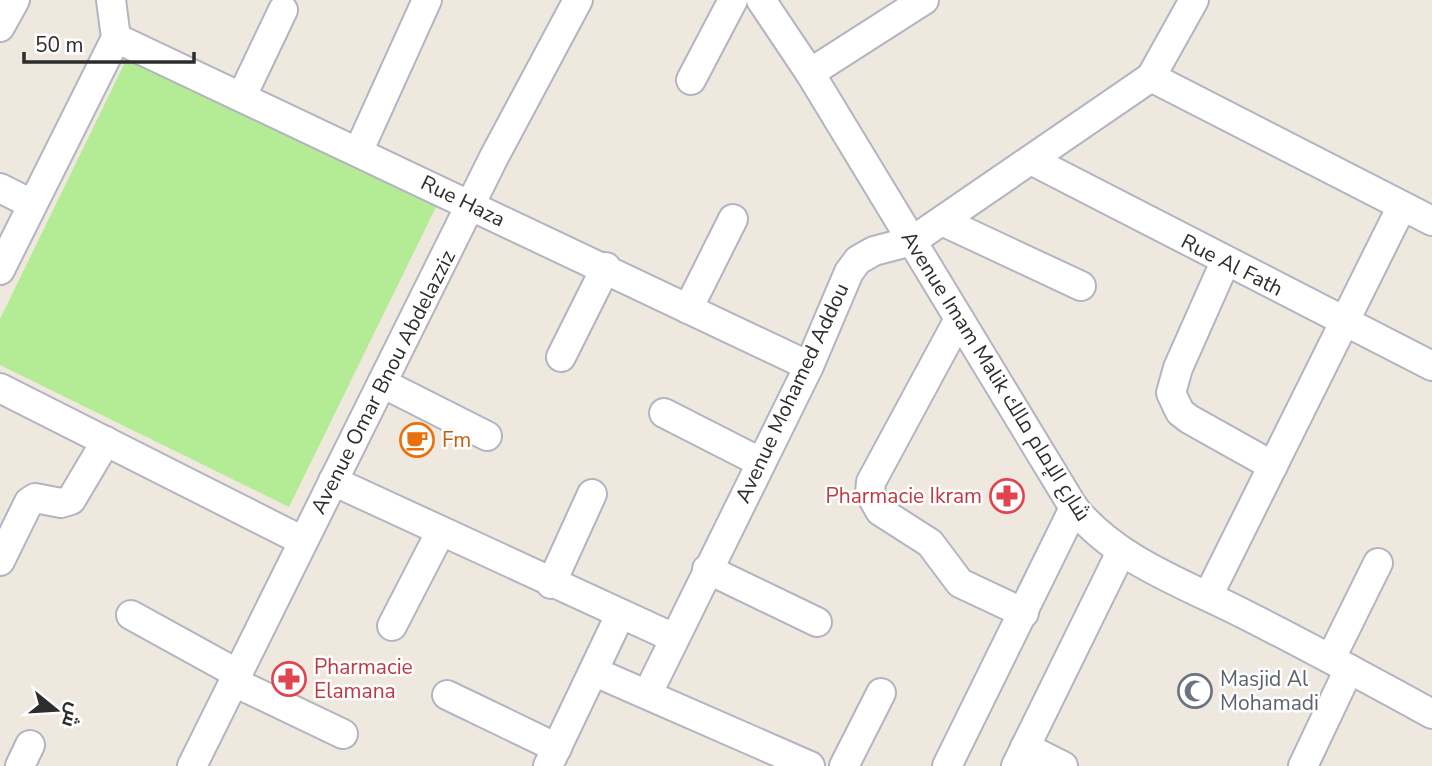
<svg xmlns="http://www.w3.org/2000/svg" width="1432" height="766" font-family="'Nunito Sans',Cairo,sans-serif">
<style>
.green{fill:#b4eb95}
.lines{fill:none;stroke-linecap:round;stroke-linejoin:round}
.minor-casing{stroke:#b2b5c1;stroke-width:32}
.minor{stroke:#fff;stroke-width:28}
.labels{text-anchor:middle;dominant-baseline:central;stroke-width:5;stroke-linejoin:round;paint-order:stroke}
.street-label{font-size:21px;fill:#2d2d2d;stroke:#fff}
.food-label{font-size:21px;fill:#c56008;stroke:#fff;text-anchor:start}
.health-label{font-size:21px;fill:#be3a42;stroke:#fff;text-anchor:end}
.worship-label{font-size:21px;fill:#5b616d;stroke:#fff;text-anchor:start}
</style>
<rect width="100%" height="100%" fill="#efe8de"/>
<polygon class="green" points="130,52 438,203 289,507 0,365 0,319"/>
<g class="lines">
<g class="minor-casing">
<g id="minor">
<path d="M761,0L810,73L1074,508C1117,561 1185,584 1244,614C1307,646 1370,680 1432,714"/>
<polyline points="0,27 15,0"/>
<polyline points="116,38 809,366"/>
<polyline points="810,73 924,0"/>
<polyline points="1151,77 1432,221"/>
<polyline points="691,80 733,0"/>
<polyline points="242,96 283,10"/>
<polyline points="359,150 427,0"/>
<polyline points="1033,161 1432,366"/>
<polyline points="0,188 32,204"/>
<polyline points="942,221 1081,286"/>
<polyline points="1225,262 1178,368 1171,393 1180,412 1189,419 1273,466"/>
<polyline points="0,270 116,38 111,0"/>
<polyline points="688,309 733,219"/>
<polyline points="959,319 871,482 870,493 880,511 930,543 960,583 1024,613"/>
<polyline points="561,357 606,267"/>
<polyline points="382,383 487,436"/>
<polyline points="0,388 303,541"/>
<polyline points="664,413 760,462"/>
<polyline points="333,481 674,638"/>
<polyline points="0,561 29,502 35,498 61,503 71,500 106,441"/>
<polyline points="707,569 817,622"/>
<polyline points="551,584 592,494"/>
<polyline points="1208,596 1402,206"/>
<polyline points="131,615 238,674"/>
<polyline points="392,626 440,533"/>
<polyline points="1331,658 1378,563"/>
<polyline points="595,672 810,766"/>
<polyline points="234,682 343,734"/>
<polyline points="648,693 809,366 849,272 858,260 874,251 912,241 1151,77 1194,0"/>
<polyline points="447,695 557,748"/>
<polyline points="1025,747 1063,766"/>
<polyline points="20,766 30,745"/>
<polyline points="192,766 494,157 578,0"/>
<polyline points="548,766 620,615"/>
<polyline points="844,766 881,693"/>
<polyline points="947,766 1074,508"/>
<polyline points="1016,766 1121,552"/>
<polyline points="1303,766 1349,669"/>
</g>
</g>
<use href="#minor" class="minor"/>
</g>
<defs>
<g id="cafe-ring" transform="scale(1.75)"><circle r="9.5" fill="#fff" stroke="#e8710a" stroke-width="1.5"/><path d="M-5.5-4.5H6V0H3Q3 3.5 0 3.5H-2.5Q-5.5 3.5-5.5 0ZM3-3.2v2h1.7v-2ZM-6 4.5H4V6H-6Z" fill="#e8710a"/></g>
<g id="pharmacy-ring" transform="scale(1.75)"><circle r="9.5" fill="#fff" stroke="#e0444e" stroke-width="1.5"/><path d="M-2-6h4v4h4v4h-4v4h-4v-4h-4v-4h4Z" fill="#e0444e"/></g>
<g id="mosque-ring" transform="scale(1.75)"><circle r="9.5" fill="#fff" stroke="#6b7280" stroke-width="1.5"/><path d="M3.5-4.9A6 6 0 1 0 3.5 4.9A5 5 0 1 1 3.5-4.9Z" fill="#6b7280"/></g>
</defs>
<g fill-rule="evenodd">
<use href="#cafe-ring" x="417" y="440"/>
<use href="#pharmacy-ring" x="1007" y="496"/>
<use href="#pharmacy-ring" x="289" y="679"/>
<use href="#mosque-ring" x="1195" y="691"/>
</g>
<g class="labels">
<g class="street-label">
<text transform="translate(463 201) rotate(26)">Rue Haza</text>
<text transform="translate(1232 265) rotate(27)">Rue Al Fath</text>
<text transform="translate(996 376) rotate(58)">Avenue Imam Malik شارع الإمام مالك</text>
<text transform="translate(383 382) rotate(-63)">Avenue Omar Bnou Abdelazziz</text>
<text transform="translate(792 393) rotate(-65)">Avenue Mohamed Addou</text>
</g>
<g class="food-label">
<text x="442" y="440">Fm</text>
</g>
<g class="health-label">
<text x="982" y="496">Pharmacie Ikram</text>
<text x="314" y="667" text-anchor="start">Pharmacie<tspan x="314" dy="24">Elamana</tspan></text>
</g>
<g class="worship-label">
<text x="1220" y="679">Masjid Al<tspan x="1220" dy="24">Mohamadi</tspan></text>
</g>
</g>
<g transform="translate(56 710) rotate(108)" stroke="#ffffff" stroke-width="5" paint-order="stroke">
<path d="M0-5L12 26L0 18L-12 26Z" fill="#2d2d2d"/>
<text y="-10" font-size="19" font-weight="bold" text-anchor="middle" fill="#2d2d2d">ش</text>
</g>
<path d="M24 52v10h170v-10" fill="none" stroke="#2d2d2d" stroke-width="3.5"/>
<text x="35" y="52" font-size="21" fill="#2d2d2d" stroke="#ffffff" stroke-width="5" paint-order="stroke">50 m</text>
</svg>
